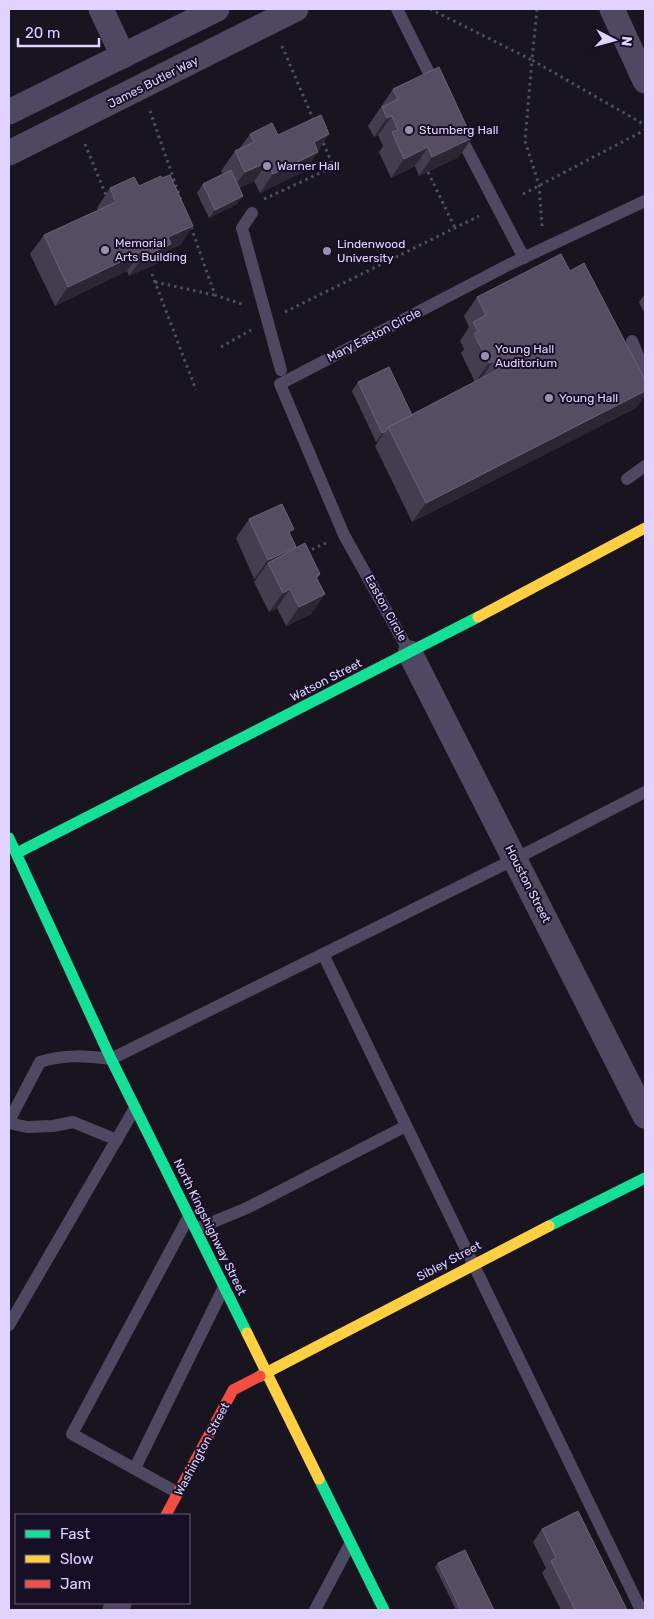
<svg xmlns="http://www.w3.org/2000/svg" width="654" height="1619" font-family="Rubik,sans-serif">
<style>
.lines{fill:none;stroke-linecap:round;stroke-linejoin:round}
.path{stroke:#4a5262;stroke-width:3;stroke-dasharray:2.5 4;stroke-linecap:butt}
.lane{stroke:#4e4961;stroke-width:12}
.street{stroke:#4e4961;stroke-width:25}
.fast{stroke:#16e098;stroke-width:11}
.slow{stroke:#ffcf43;stroke-width:11}
.jam{stroke:#f24e42;stroke-width:11}
.wall{fill:#443d4f}
.shaded-wall{fill:#2b2634}
.building{fill:#554d62;stroke:#6b627b}
.poi-dot{fill:#9b90b1;stroke:#170f25;stroke-width:2}
.labels{text-anchor:middle;dominant-baseline:central;stroke-width:4;stroke-linejoin:round;paint-order:stroke}
.street-label{font-size:12px;fill:#e1d3ff;stroke:#170f25}
.poi-label{font-size:12px;fill:#e1d3ff;stroke:#170f25;text-anchor:start}
</style>
<rect width="100%" height="100%" fill="#181420"/>
<g class="lines">
<g class="path">
<polyline points="430,9 532,60 537,9"/>
<polyline points="282,46 314,121"/>
<polyline points="150,111 181,200"/>
<polyline points="85,144 106,195"/>
<polyline points="428,172 455,228"/>
<polyline points="523,194 645,130"/>
<polyline points="264,199 329,169 332,163 322,140"/>
<polyline points="542,226 539,185 525,141 532,60 645,125"/>
<polyline points="191,227 215,295 242,304"/>
<polyline points="152,274 196,390"/>
<polyline points="155,282 214,295"/>
<polyline points="285,312 479,216"/>
<polyline points="221,347 251,330"/>
<polyline points="306,552 326,543"/>
</g>
<g class="lane">
<polyline points="397,9 436,87"/>
<polyline points="458,132 524,258"/>
<polyline points="252,213 242,228 281,370"/>
<polyline points="632,341 645,373"/>
<polyline points="627,479 645,466"/>
<polyline points="410,653 344,535 280,384 508,265 645,201"/>
<polyline points="323,954 641,1610"/>
<path d="M9,1121L40,1062C64,1054 86,1056 111,1059L515,859L645,792"/>
<polyline points="9,1123 27,1127 53,1126 73,1122 117,1140"/>
<polyline points="196,1229 247,1208 406,1126"/>
<polyline points="9,1325 135,1108"/>
<polyline points="135,1468 224,1287"/>
<polyline points="178,1493 72,1434 189,1216"/>
<polyline points="315,1610 350,1544"/>
</g>
<g class="street">
<polyline points="101,9 123,56"/>
<polyline points="612,9 645,81"/>
<polyline points="9,112 217,9"/>
<polyline points="9,153 296,9"/>
<polyline points="410,653 645,1116"/>
<polyline points="115,1610 119,1603"/>
</g>
<g class="fast">
<polyline points="9,838 111,1059 247,1333"/>
<polyline points="17,853 478,617"/>
<polyline points="549,1226 645,1178"/>
<polyline points="319,1479 384,1610"/>
</g>
<g class="slow">
<polyline points="478,617 645,528"/>
<polyline points="247,1333 319,1479"/>
<polyline points="260,1376 549,1226"/>
</g>
<polyline class="jam" points="166,1515 233,1390 260,1376"/>
</g>
<g class="wall">
<polygon points="393,89 459,157 419,176 415,166 391,178 379,152 383,146 378,135 374,137 368,126"/>
<polygon points="250,134 278,135 329,134 305,171 260,193 254,181 239,188 237,204 209,218 197,193 203,184 223,174 221,171 235,151 239,149"/>
<polygon points="139,186 193,226 180,245 166,251 158,263 129,276 127,271 55,306 30,254 44,235 98,210 97,208 110,188"/>
<polygon points="570,271 645,380 645,395 636,408 412,522 375,446 379,440 376,442 352,391 358,382 412,415 475,382 461,353 464,349 460,341 469,327 464,316 477,297"/>
<polygon points="645,294 645,314 639,302"/>
<polygon points="249,519 290,534 296,547 295,549 320,574 317,579 325,594 311,614 286,626 277,608 269,612 254,582 257,578 254,579 236,538"/>
<polygon points="542,1529 627,1610 561,1610 542,1573 546,1568 533,1542"/>
<polygon points="438,1563 494,1610 456,1610 435,1567"/>
</g>
<g class="shaded-wall">
<polygon points="392,116 378,135 374,137 387,118"/>
<polygon points="329,134 316,153 314,142"/>
<polygon points="472,138 459,157 419,176 432,157"/>
<polygon points="428,147 415,166 391,178 404,159"/>
<polygon points="318,152 305,171 260,193 273,174"/>
<polygon points="268,162 254,181 231,191 245,172"/>
<polygon points="243,196 237,204 209,218 215,210"/>
<polygon points="193,226 180,245 166,251 158,263 129,276 143,257 168,237"/>
<polygon points="141,252 127,271 55,306 68,287"/>
<polygon points="493,361 480,380 475,382 489,363"/>
<polygon points="645,391 645,395 636,408 412,522 426,503"/>
<polygon points="385,432 379,440 376,442 382,433"/>
<polygon points="296,547 283,566 268,563 257,578 254,579 268,560"/>
<polygon points="290,589 277,608 269,612 283,593"/>
<polygon points="325,594 311,614 286,626 299,607"/>
</g>
<g class="building">
<polygon points="439,67 472,138 432,157 428,147 404,159 392,132 398,130 392,116 387,118 382,107 398,99 393,89"/>
<polygon points="321,115 329,134 314,142 318,152 273,174 268,162 245,172 235,151 254,142 250,134 272,123 278,135"/>
<polygon points="231,170 243,196 215,210 203,184"/>
<polygon points="170,175 193,226 168,237 171,244 143,257 141,252 68,287 44,235 116,202 110,188 134,177 139,186 161,176 162,178"/>
<polygon points="561,254 570,271 584,263 645,380 645,391 426,503 388,427 497,370 493,361 489,363 474,334 478,331 473,322 486,315 477,297"/>
<polygon points="389,367 412,415 388,427 385,432 382,433 358,382"/>
<polygon points="282,504 294,529 289,532 296,547 268,560 249,519"/>
<polygon points="305,543 320,574 316,577 325,594 299,607 290,589 283,593 268,563"/>
<polygon points="578,1511 627,1610 575,1610 551,1561 556,1558 542,1529"/>
<polygon points="465,1550 494,1610 461,1610 438,1563"/>
</g>
<g class="poi-dot">
<circle cx="409" cy="130" r="5"/>
<circle cx="267" cy="166" r="5"/>
<circle cx="105" cy="250" r="5"/>
<circle cx="327" cy="251" r="5"/>
<circle cx="485" cy="356" r="5"/>
<circle cx="549" cy="398" r="5"/>
</g>
<g class="labels">
<g class="street-label">
<text transform="translate(153 82) rotate(-27)">James Butler Way</text>
<text transform="translate(374 335) rotate(-27)">Mary Easton Circle</text>
<text transform="translate(386 608) rotate(61)">Easton Circle</text>
<text transform="translate(326 680) rotate(-27)">Watson Street</text>
<text transform="translate(528 884) rotate(63)">Houston Street</text>
<text transform="translate(210 1227) rotate(64)">North Kingshighway Street</text>
<text transform="translate(449 1261) rotate(-28)">Sibley Street</text>
<text transform="translate(202 1449) rotate(-62)">Washington Street</text>
</g>
<g class="poi-label">
<text x="419" y="130">Stumberg Hall</text>
<text x="277" y="166">Warner Hall</text>
<text x="115" y="243">Memorial<tspan x="115" dy="14">Arts Building</tspan></text>
<text x="337" y="244">Lindenwood<tspan x="337" dy="14">University</tspan></text>
<text x="495" y="349">Young Hall<tspan x="495" dy="14">Auditorium</tspan></text>
<text x="559" y="398">Young Hall</text>
</g>
</g>
<rect width="654" height="1619" fill="none" stroke="#e1d3ff" stroke-width="20"/>
<rect x="15" y="1514" width="175" height="90" fill="#170f25" stroke="#685d7c"/>
<rect x="25" y="1530" width="25" height="8" fill="#16e098" stroke="#685d7c"/>
<text x="60" y="1539" font-size="15" fill="#e1d3ff">Fast</text>
<rect x="25" y="1555" width="25" height="8" fill="#ffcf43" stroke="#685d7c"/>
<text x="60" y="1564" font-size="15" fill="#e1d3ff">Slow</text>
<rect x="25" y="1580" width="25" height="8" fill="#f24e42" stroke="#685d7c"/>
<text x="60" y="1589" font-size="15" fill="#e1d3ff">Jam</text>
<g transform="translate(614 40) rotate(96)" stroke="#170f25" stroke-width="4" paint-order="stroke">
<path d="M0-4L9 19L0 12L-9 19Z" fill="#e1d3ff"/>
<text y="-8" font-size="14" font-weight="bold" text-anchor="middle" fill="#e1d3ff">N</text>
</g>
<path d="M18 38v8h81v-8" fill="none" stroke="#e1d3ff" stroke-width="2.5"/>
<text x="25" y="38" font-size="15" fill="#e1d3ff" stroke="#170f25" stroke-width="4" paint-order="stroke">20 m</text>
</svg>
